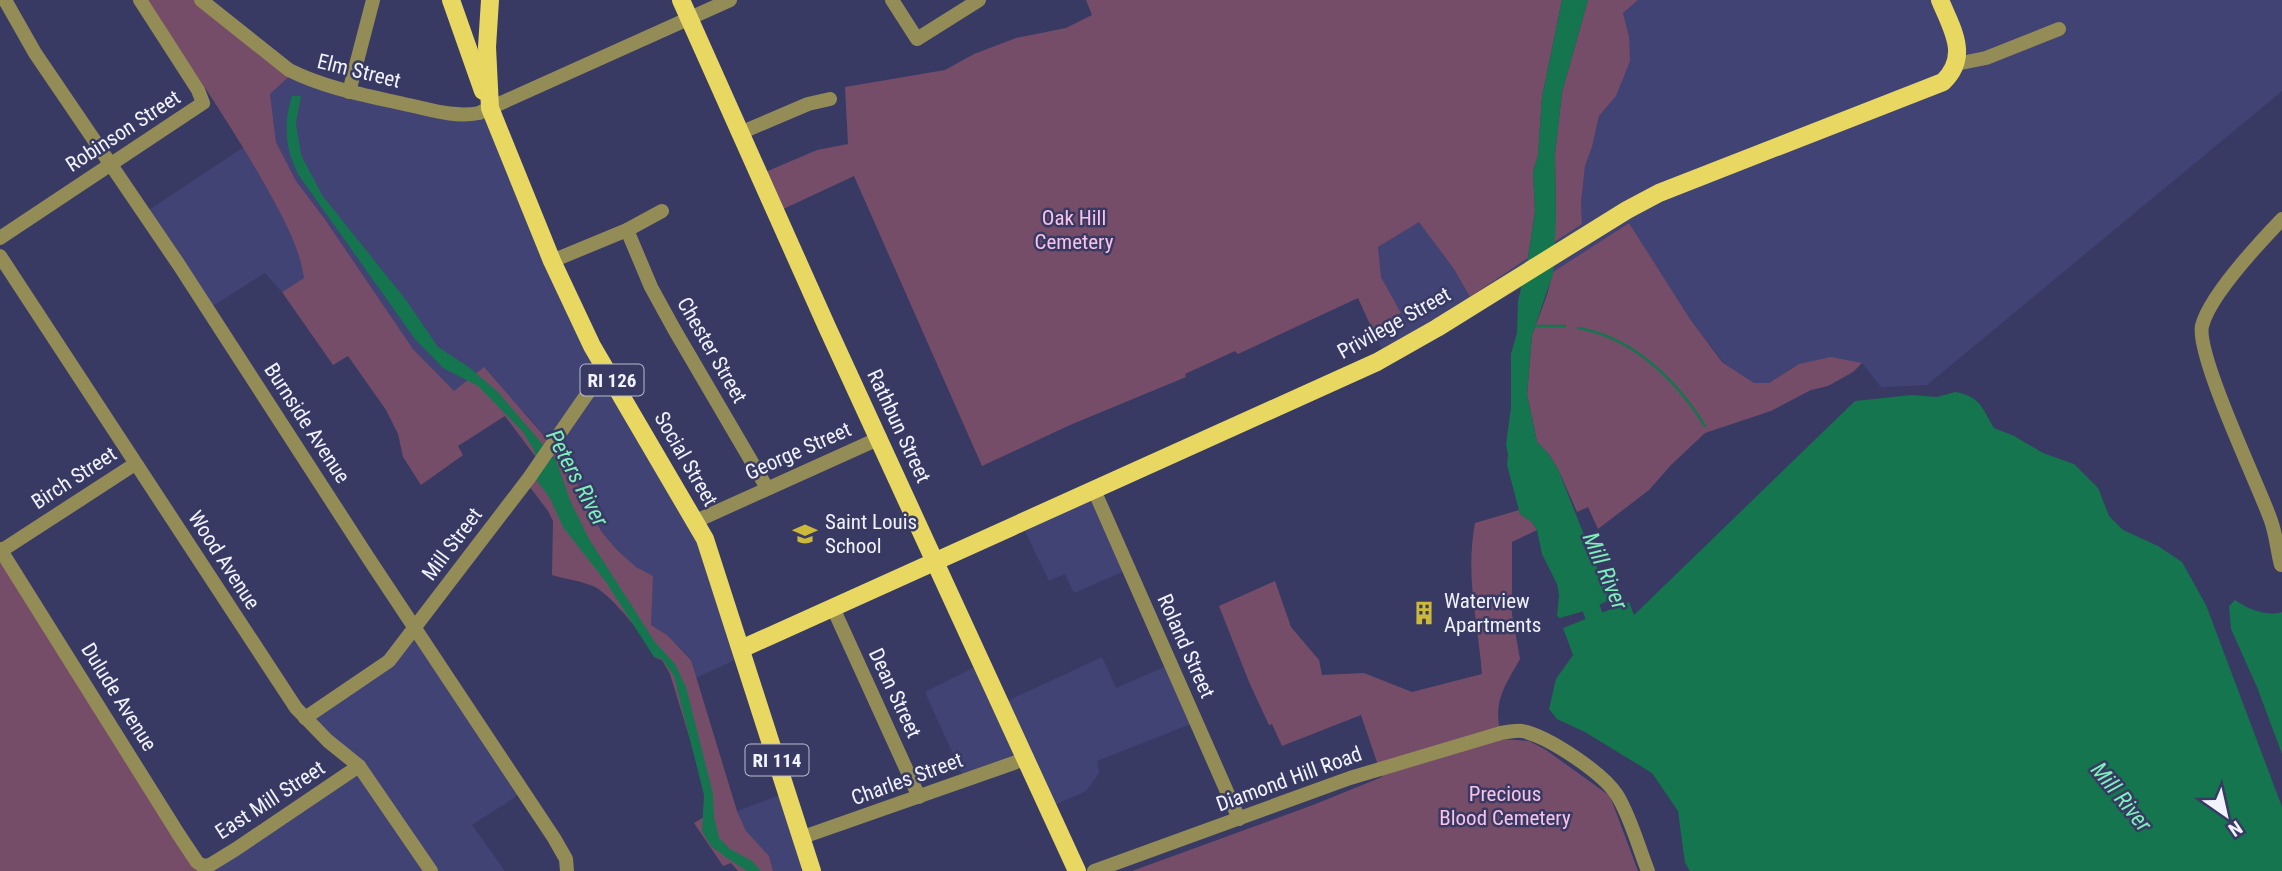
<svg xmlns="http://www.w3.org/2000/svg" width="2282" height="871" font-family="'Roboto Condensed',sans-serif">
<style>
.built{fill:#414374}
.green{fill:#764d68}
.water{fill:#15754f}
.lines{fill:none;stroke-linecap:round;stroke-linejoin:round}
.stream{stroke:#15754f;stroke-width:2.5}
.river{stroke:#15754f;stroke-width:18}
.minor{stroke:#948c56;stroke-width:14}
.major{stroke:#e8d761;stroke-width:18}
.labels{text-anchor:middle;dominant-baseline:central;stroke-width:5;stroke-linejoin:round;paint-order:stroke}
.shield{fill:#383a63;stroke:#babbce;stroke-width:2}
.shield-label{font-size:19px;font-weight:bold;fill:#f1f2fc}
.street-label{font-size:21px;fill:#f1f2fc;stroke:#383a63}
.park-label{font-size:21px;fill:#fbc1e6;stroke:#383a63}
.poi-label{font-size:21px;fill:#f1f2fc;stroke:#383a63;text-anchor:start}
.water-label{font-size:23px;font-style:italic;fill:#7bf0b8;stroke:#383a63}
</style>
<rect width="100%" height="100%" fill="#383a63"/>
<g class="built">
<polygon points="1638,0 2282,0 2282,91 1927,385 1881,387 1862,363 1799,364 1769,383 1755,384 1723,362 1690,319 1629,223 1553,272 1553,243 1582,224 1581,203 1585,166 1592,147 1599,116 1616,96 1629,36 1623,13"/>
<polygon points="292,74 446,112 489,109 555,266 696,520 741,657 696,678 691,659 667,635 651,625 653,576 636,567 616,549 601,531 566,461 526,414 513,401 454,392 413,349 324,218 296,181 276,142 270,94"/>
<polygon points="244,147 287,224 302,263 304,278 282,292 265,273 208,309 143,214"/>
<polygon points="1419,221 1454,269 1470,297 1528,258 1521,288 1389,364 1373,331 1401,313 1381,277 1378,247"/>
<polygon points="1094,487 1129,569 1074,593 1065,574 1049,581 1020,521"/>
<polygon points="415,630 523,792 472,825 505,871 212,871 359,769 307,721 386,664"/>
<polygon points="1102,657 1116,688 1171,664 1196,722 1097,761 1099,773 1086,791 1046,809 1026,761 966,783 925,692 981,664 1001,704"/>
<polygon points="788,792 813,871 773,871 769,856 746,831 737,811"/>
</g>
<g class="green">
<path d="M147,0H199L292,74L270,94L276,142L296,181L324,218L413,349L454,391L484,367L566,461L601,531L616,549L636,567L653,576L651,625L667,635L691,660L737,811L746,831L769,856L773,871H738L731,863L723,866L694,823L706,816L707,795L670,674L662,660L656,658C648,640 612,596 595,587C582,581 565,579 552,575L553,521L548,511L526,482L538,460L505,416L458,446L463,455L421,485L403,457L398,434L386,410L348,356L333,365L282,292L304,278C299,244 281,214 265,185C229,121 187,61 147,0Z"/>
<polygon points="1086,0 1562,0 1542,97 1538,155 1533,172 1535,211 1528,258 1470,297 1454,269 1419,222 1378,247 1381,277 1401,313 1373,331 1358,298 1238,354 1235,351 1185,374 1186,377 1070,425 982,466 854,176 779,211 761,174 817,150 848,144 845,87 945,70 974,54 1016,38 1066,28 1092,15"/>
<polygon points="1588,0 1638,0 1623,13 1629,36 1630,61 1616,96 1599,116 1592,147 1585,166 1581,203 1582,224 1553,243 1556,220 1555,154 1562,92"/>
<polygon points="1629,223 1690,319 1722,362 1754,383 1769,383 1799,364 1831,357 1862,363 1853,372 1828,386 1811,390 1771,411 1705,433 1671,465 1649,490 1598,529 1588,507 1577,512 1558,469 1548,453 1537,442 1527,394 1532,335 1547,295 1553,272"/>
<path d="M1519,510L1520,514L1532,522L1537,530L1512,542V614L1520,659C1503,689 1492,703 1502,739L1529,741L1546,750L1610,796L1638,871H1132L1313,805L1382,777L1361,715L1282,746L1272,724L1269,725L1249,682L1219,606L1275,581L1291,627L1319,660L1322,675L1364,673L1412,692L1482,674C1478,621 1465,577 1475,523Z"/>
<polygon points="0,554 203,871 0,871"/>
</g>
<g class="water">
<polygon points="1562,0 1588,0 1562,92 1555,154 1556,220 1553,274 1532,335 1527,394 1537,442 1548,453 1558,469 1597,568 1619,595 1591,609 1560,618 1557,616 1559,595 1557,584 1542,554 1537,530 1532,522 1520,514 1507,465 1508,454 1506,445 1511,407 1511,354 1517,333 1518,301 1528,258 1535,211 1533,172 1538,155 1542,97"/>
<path d="M292,96H301L296,123L301,155L322,195L406,300L438,347L470,368L498,392L556,460L570,500L589,539L655,642L675,664L686,687L713,794L714,817L719,838L730,849L752,861L761,871H747L727,858L711,846L702,831L704,795L674,676L662,659L654,657L606,582L563,527L550,498L537,481L535,452L523,432L478,386L443,368L415,339L298,174C285,147 283,124 292,96Z"/>
<path d="M1955,392C1980,396 1982,408 1994,428L2014,436L2043,453L2074,464L2098,488L2109,516L2123,530L2158,546L2182,562L2206,605L2282,807V871H1690L1685,863L1678,811L1652,773L1585,732L1557,719L1549,709L1556,679L1573,655L1563,628L1629,602L1634,615L1855,401L1912,395L1937,397Z"/>
<path d="M2235,600C2247,609 2268,617 2282,612V754L2257,687L2231,629L2229,606Z"/>
</g>
<g class="lines">
<g class="stream">
<polyline points="1535,326 1565,326"/>
<path d="M1578,328C1633,337 1677,381 1705,426"/>
</g>
<polyline class="river" points="1583,586 1594,616 1605,637"/>
<g class="minor">
<polyline points="5,0 35,53 179,265 369,559 554,838 566,859 567,871"/>
<path d="M201,0L289,70C325,88 364,95 404,104C429,109 453,118 479,113L730,0"/>
<polyline points="892,0 917,39 979,0"/>
<polyline points="1956,64 1986,58 2059,29"/>
<polyline points="349,92 373,0"/>
<polyline points="740,133 808,104 830,99"/>
<polyline points="627,230 651,287 674,329 767,488"/>
<polyline points="0,238 203,103 198,90 140,0"/>
<polyline points="0,256 296,708 328,741 359,766 431,871"/>
<polyline points="552,261 627,230 662,211"/>
<polyline points="1094,490 1239,819"/>
<polyline points="696,521 880,438"/>
<polyline points="0,549 179,835 197,862 203,866 210,865 236,849 359,766"/>
<polyline points="1,551 135,464"/>
<path d="M2281,565C2277,550 2276,533 2270,518C2257,482 2196,355 2202,326C2209,297 2260,242 2282,219"/>
<polyline points="833,608 919,797"/>
<polyline points="305,718 389,661 529,478 605,368"/>
<polyline points="803,837 1025,759"/>
<path d="M1094,871L1350,778L1501,733C1507,732 1516,730 1522,731C1548,736 1603,773 1617,795C1631,818 1638,846 1648,871"/>
</g>
<g class="major">
<polyline points="451,0 483,91"/>
<polyline points="490,0 487,47 490,108 552,261 592,346 705,539 812,871"/>
<polyline points="681,0 827,327 1077,871"/>
<path d="M741,649L1377,362L1437,328L1627,210L1659,193L1943,82C1970,56 1952,29 1940,0"/>
</g>
</g>
<defs>
<g id="school-bare" transform="scale(1.89)"><path d="M0-5L7-2L0 1L-7-2ZM-4 1L0 2.5L4 1V4Q0 6-4 4Z" fill="#ccb939" stroke="#383a63" stroke-width="2.5" paint-order="stroke"/></g>
<g id="building-bare" transform="scale(1.89)"><path d="M-4-6H4V6H1V3H-1V6H-4ZM-2.5-4.3h1.7v1.8h-1.7ZM.8-4.3h1.7v1.8H.8ZM-2.5-1h1.7V.8h-1.7ZM.8-1h1.7V.8H.8Z" fill="#ccb939" stroke="#383a63" stroke-width="2.5" paint-order="stroke"/></g>
</defs>
<g fill-rule="evenodd">
<use href="#school-bare" x="805" y="534"/>
<use href="#building-bare" x="1424" y="613"/>
</g>
<g class="labels">
<g class="shield">
<rect x="580.5" y="364.5" width="63" height="31" rx="5"/>
<rect x="745.5" y="744.5" width="63" height="31" rx="5"/>
</g>
<g class="shield-label">
<text x="612" y="380">RI 126</text>
<text x="777" y="760">RI 114</text>
</g>
<g class="street-label">
<text transform="translate(359 71) rotate(14)">Elm Street</text>
<text transform="translate(123 131) rotate(-33)">Robinson Street</text>
<text transform="translate(1394 323) rotate(-29)">Privilege Street</text>
<text transform="translate(712 350) rotate(60)">Chester Street</text>
<text transform="translate(307 423) rotate(57)">Burnside Avenue</text>
<text transform="translate(899 426) rotate(65)">Rathbun Street</text>
<text transform="translate(798 451) rotate(-24)">George Street</text>
<text transform="translate(686 459) rotate(60)">Social Street</text>
<text transform="translate(74 478) rotate(-33)">Birch Street</text>
<text transform="translate(452 544) rotate(-53)">Mill Street</text>
<text transform="translate(224 560) rotate(57)">Wood Avenue</text>
<text transform="translate(1186 646) rotate(66)">Roland Street</text>
<text transform="translate(895 693) rotate(65)">Dean Street</text>
<text transform="translate(119 697) rotate(58)">Dulude Avenue</text>
<text transform="translate(907 779) rotate(-20)">Charles Street</text>
<text transform="translate(1289 779) rotate(-20)">Diamond Hill Road</text>
<text transform="translate(270 800) rotate(-33)">East Mill Street</text>
</g>
<g class="park-label">
<text x="1074" y="218">Oak Hill<tspan x="1074" dy="24">Cemetery</tspan></text>
<text x="1505" y="794">Precious<tspan x="1505" dy="24">Blood Cemetery</tspan></text>
</g>
<g class="poi-label">
<text x="825" y="522">Saint Louis<tspan x="825" dy="24">School</tspan></text>
<text x="1444" y="601">Waterview<tspan x="1444" dy="24">Apartments</tspan></text>
</g>
<g class="water-label">
<text transform="translate(577 478) rotate(62)">Peters River</text>
<text transform="translate(1605 571) rotate(67)">Mill River</text>
<text transform="translate(2121 797) rotate(51)">Mill River</text>
</g>
</g>
<g transform="translate(2226 815) rotate(146)" stroke="#383a63" stroke-width="5" paint-order="stroke">
<path d="M0-5L12 26L0 18L-12 26Z" fill="#f1f2fc"/>
<text y="-10" font-size="19" font-weight="bold" text-anchor="middle" fill="#f1f2fc">N</text>
</g>
</svg>
